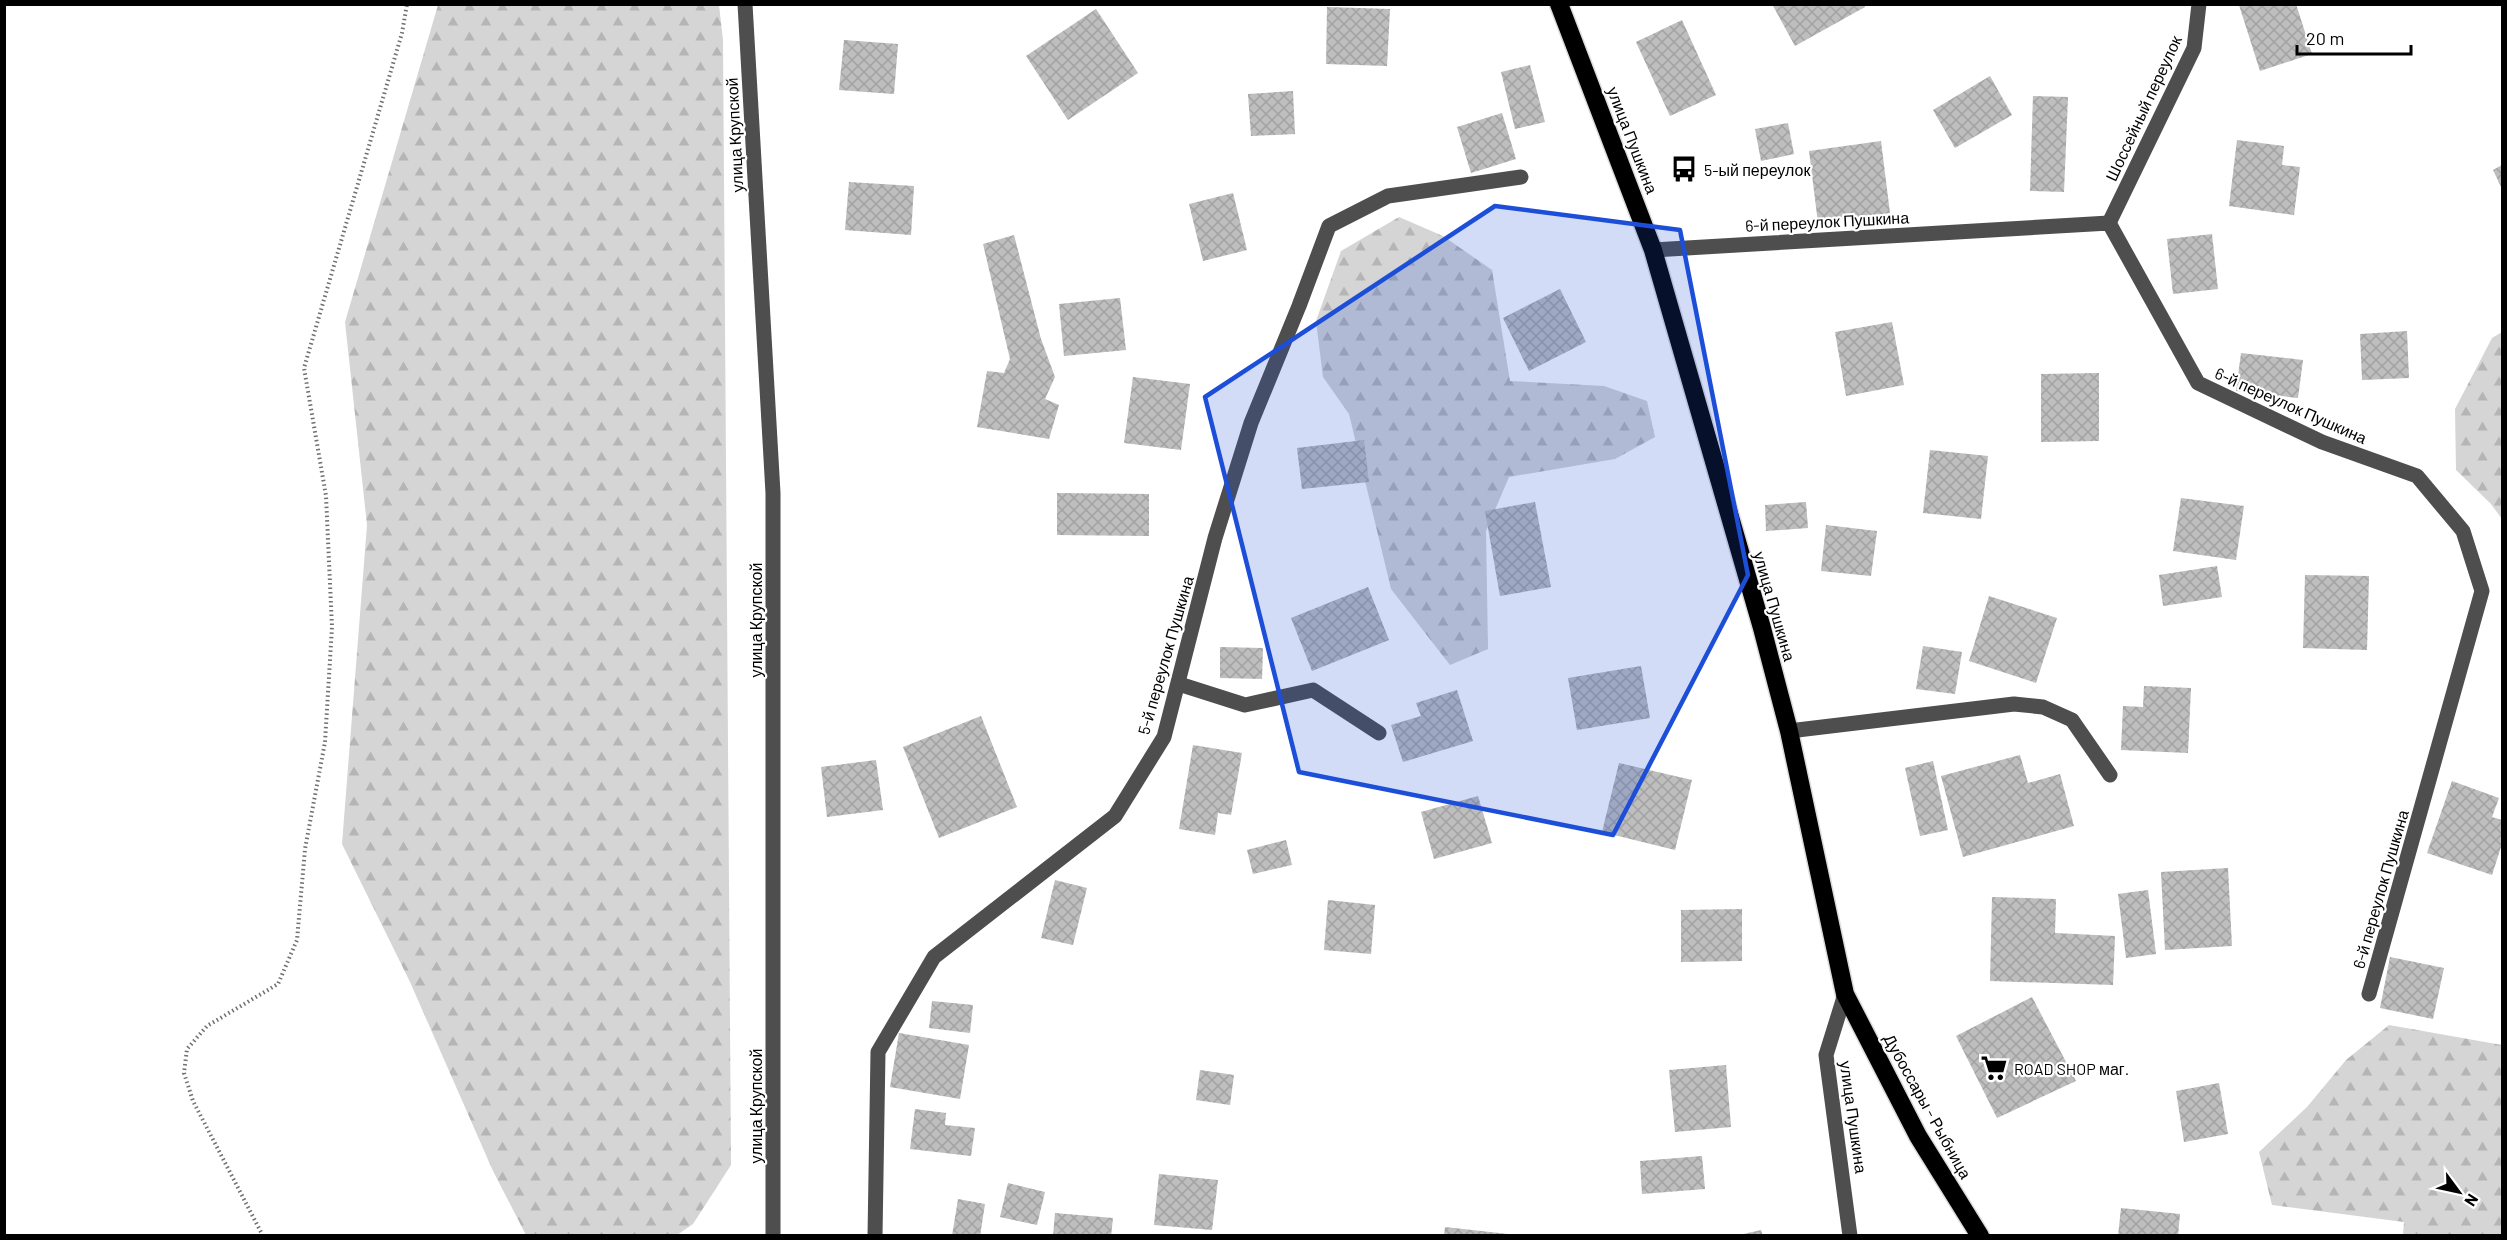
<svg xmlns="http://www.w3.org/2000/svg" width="2507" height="1240" font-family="Barlow,sans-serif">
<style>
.forest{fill:url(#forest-firs)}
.building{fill:url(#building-cross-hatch)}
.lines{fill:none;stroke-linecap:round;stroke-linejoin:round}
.highway-casing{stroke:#dbdbdb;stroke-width:21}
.path{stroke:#707070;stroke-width:4;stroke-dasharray:1.5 3;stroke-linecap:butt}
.minor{stroke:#4e4e4e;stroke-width:15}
.highway{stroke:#000;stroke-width:18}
.marked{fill:#1d4ed8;fill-opacity:0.2;stroke:#1d4ed8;stroke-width:4.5;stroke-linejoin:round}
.labels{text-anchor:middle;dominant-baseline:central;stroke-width:4.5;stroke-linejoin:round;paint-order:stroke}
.street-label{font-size:16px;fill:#000;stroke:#fff}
.poi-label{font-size:16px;fill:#000;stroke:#fff;text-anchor:start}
</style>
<defs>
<pattern id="forest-firs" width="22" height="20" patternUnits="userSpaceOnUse" patternTransform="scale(1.5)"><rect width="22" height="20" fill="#d5d5d5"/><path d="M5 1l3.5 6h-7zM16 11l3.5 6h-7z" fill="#b5b5b5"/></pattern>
<pattern id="building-cross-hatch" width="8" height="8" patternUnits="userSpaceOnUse" patternTransform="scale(1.5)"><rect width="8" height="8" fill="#bebebe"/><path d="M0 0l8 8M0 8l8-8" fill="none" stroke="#a2a2a2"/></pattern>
</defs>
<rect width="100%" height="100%" fill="#fff"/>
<g class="forest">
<polygon points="438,5 719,5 723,40 731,1165 693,1224 677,1235 526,1235 493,1171 410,982 342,844 367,525 345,322"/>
<polygon points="1399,217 1443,236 1492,270 1510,381 1604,386 1647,401 1655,437 1615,459 1509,477 1486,531 1488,649 1450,665 1391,589 1349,414 1323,377 1316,321 1341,251"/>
<polygon points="2502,332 2502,519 2491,504 2456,470 2455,409 2492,338"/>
<polygon points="2389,1025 2502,1045 2502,1235 2403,1235 2404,1222 2272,1205 2259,1152 2307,1107 2346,1060"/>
</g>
<g class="building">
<polygon points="1772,4 1864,4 1865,7 1795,46"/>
<polygon points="2296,4 2312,54 2260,71 2239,5"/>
<polygon points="1327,7 1390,9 1387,66 1326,64"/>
<polygon points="1096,9 1138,73 1068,120 1026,56"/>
<polygon points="1682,20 1716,95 1670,116 1636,42"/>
<polygon points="844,40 898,44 894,94 839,90"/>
<polygon points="1530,65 1545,122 1515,129 1501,72"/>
<polygon points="1990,76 2012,115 1955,148 1933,110"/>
<polygon points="1293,91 1295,134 1251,136 1248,94"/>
<polygon points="2033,96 2068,97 2064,192 2030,191"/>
<polygon points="1502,113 1516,159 1471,173 1457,127"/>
<polygon points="1788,123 1794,154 1761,161 1755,129"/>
<polygon points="2237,140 2284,146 2282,165 2300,167 2294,215 2229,206"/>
<polygon points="1881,141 1890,213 1818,223 1809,151"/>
<polygon points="2502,165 2502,189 2493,170"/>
<polygon points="849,182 914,186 911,235 845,230"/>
<polygon points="1233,193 1247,250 1203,261 1189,204"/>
<polygon points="2212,234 2218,289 2173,294 2167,239"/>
<polygon points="1014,235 1041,339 1055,377 1045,399 1059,405 1049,439 977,427 987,371 1004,373 1010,359 983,244"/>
<polygon points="1560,289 1586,342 1529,371 1503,318"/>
<polygon points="1120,298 1126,350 1064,356 1059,304"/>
<polygon points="1892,322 1904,385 1846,396 1835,332"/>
<polygon points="2407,331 2409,378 2362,380 2360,334"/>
<polygon points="2241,353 2303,360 2298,398 2236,391"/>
<polygon points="2099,373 2099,441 2041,442 2041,374"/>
<polygon points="1133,377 1190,384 1181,450 1124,443"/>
<polygon points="1364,440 1369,482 1302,489 1297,448"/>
<polygon points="1930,450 1988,456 1981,519 1923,513"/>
<polygon points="1057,493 1149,494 1149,536 1057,535"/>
<polygon points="2181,498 2244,506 2236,560 2173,551"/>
<polygon points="1535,502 1551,587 1500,596 1485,511"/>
<polygon points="1806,502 1808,528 1766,531 1765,505"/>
<polygon points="1826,525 1877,531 1871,576 1821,571"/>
<polygon points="2217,566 2222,597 2163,606 2159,575"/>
<polygon points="2305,575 2369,576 2367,650 2303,648"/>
<polygon points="1368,587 1389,640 1312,671 1291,618"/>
<polygon points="1989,596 2057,618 2036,683 1969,661"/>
<polygon points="1923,646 1962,652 1955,694 1916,689"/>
<polygon points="1220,647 1263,648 1262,679 1220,678"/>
<polygon points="1641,666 1650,718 1577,730 1568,678"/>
<polygon points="2144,686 2191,688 2188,753 2121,750 2123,706 2143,707"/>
<polygon points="1457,690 1473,741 1403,762 1391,725 1421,716 1416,703"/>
<polygon points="981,716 1017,807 939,838 903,747"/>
<polygon points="1193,745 1242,753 1231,815 1218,813 1215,835 1179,829"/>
<polygon points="2020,755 2028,783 2060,774 2074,826 1963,857 1941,776"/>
<polygon points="876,760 883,810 827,817 821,767"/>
<polygon points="1933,761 1948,830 1920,836 1905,768"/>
<polygon points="1619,763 1692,780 1675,850 1602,832"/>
<polygon points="2452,781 2499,798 2492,817 2502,820 2502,844 2492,875 2427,853"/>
<polygon points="1478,796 1492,843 1434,859 1421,812"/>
<polygon points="1286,840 1292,865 1253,874 1247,850"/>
<polygon points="2228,868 2232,946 2165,950 2161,872"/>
<polygon points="1055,880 1087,888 1073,945 1041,938"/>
<polygon points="2148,890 2156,954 2126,958 2118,894"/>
<polygon points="1992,897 2056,899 2055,933 2115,936 2113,985 1990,981"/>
<polygon points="1328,900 1375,905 1371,954 1324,950"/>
<polygon points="1742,909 1742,961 1681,962 1681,910"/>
<polygon points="2390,957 2444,968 2433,1019 2380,1008"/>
<polygon points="2032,997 2076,1081 1997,1118 1956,1036"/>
<polygon points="932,1001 973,1005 970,1033 929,1028"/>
<polygon points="899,1033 969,1045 960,1099 890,1087"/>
<polygon points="1726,1065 1731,1127 1675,1132 1669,1070"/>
<polygon points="1200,1070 1234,1075 1230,1105 1196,1100"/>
<polygon points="2219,1083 2228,1134 2184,1142 2176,1091"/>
<polygon points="915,1109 946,1113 945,1125 975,1128 971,1156 910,1149"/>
<polygon points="1702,1156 1705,1189 1642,1194 1640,1161"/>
<polygon points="1159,1174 1218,1180 1212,1230 1154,1225"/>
<polygon points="1008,1183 1045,1192 1037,1225 1000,1217"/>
<polygon points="958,1199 985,1204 980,1236 952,1236"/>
<polygon points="2121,1208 2180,1214 2178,1236 2118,1236"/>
<polygon points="1055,1213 1113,1218 1111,1236 1053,1236"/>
<polygon points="1445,1227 1508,1234 1507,1236 1444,1236"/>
<polygon points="1761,1230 1763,1236 1739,1236 1739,1235"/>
</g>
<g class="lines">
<g class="highway-casing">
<polyline id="highway" points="1559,4 1653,250 1762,628 1789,731 1845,994 1918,1136 1980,1236"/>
</g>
<polyline class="path" points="263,1236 193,1101 184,1073 187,1049 207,1026 278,984 297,940 305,849 325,742 332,627 326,496 304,368 402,33 407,4"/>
<g class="minor">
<polyline points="745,4 773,493 773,1236"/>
<polyline points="2109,223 2194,48 2199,4"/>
<polyline points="1653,250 2109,223 2198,383 2322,442 2417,476 2463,531 2482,591 2369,994"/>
<polyline points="1179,684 1245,705 1313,690 1379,733"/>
<polyline points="1789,731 2014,704 2043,707 2072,720 2110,775"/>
<polyline points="1845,994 1826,1055 1850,1236"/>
<polyline points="875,1236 878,1052 934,957 1115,816 1164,737 1215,538 1251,423 1299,306 1329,226 1388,196 1521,177"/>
</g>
<use href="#highway" class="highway"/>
</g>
<path class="marked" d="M1495,206L1680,230L1748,575L1613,835L1299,772L1205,397Z"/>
<defs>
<g id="bus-bare" transform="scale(2.07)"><path d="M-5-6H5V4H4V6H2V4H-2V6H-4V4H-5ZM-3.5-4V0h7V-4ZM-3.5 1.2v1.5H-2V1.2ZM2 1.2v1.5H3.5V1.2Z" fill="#000" stroke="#fff" stroke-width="2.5" paint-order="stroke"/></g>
<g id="supermarket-bare" transform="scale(2.07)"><path d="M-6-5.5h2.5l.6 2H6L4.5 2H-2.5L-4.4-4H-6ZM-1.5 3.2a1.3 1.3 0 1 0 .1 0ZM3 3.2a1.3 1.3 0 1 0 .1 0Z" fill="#000" stroke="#fff" stroke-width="2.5" paint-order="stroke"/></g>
</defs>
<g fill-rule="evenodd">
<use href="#bus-bare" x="1684" y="169"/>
<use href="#supermarket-bare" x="1994" y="1068"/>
</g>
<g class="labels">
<g class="street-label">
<text transform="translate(2143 108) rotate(-65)">Шоссейный переулок</text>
<text transform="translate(734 135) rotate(-93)">улица Крупской</text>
<text transform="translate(1633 140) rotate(69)">улица Пушкина</text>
<text transform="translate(1827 221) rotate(-3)">6-й переулок Пушкина</text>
<text transform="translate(2291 405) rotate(24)">6-й переулок Пушкина</text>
<text transform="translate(1775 606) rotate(74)">улица Пушкина</text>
<text transform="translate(755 620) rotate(-90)">улица Крупской</text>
<text transform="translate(1165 655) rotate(-74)">5-й переулок Пушкина</text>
<text transform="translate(2380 889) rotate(-74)">6-й переулок Пушкина</text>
<text transform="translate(755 1106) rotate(-90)">улица Крупской</text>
<text transform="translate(1928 1106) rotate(61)">Дубоссары - Рыбница</text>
<text transform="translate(1854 1117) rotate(82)">улица Пушкина</text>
</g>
<g class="poi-label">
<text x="1704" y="169">5-ый переулок</text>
<text x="2014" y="1068">ROAD SHOP маг.</text>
</g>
</g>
<rect width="2507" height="1240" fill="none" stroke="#000000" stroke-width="12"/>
<g transform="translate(2459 1192) rotate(123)" stroke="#ffffff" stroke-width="4.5" paint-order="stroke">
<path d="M0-4.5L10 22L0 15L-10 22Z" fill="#000000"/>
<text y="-9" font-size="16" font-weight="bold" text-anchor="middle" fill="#000000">N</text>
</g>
<path d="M2297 45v9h114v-9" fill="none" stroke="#000000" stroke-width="3"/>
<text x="2306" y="45" font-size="18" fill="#000000" stroke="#ffffff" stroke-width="4.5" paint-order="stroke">20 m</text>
</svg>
